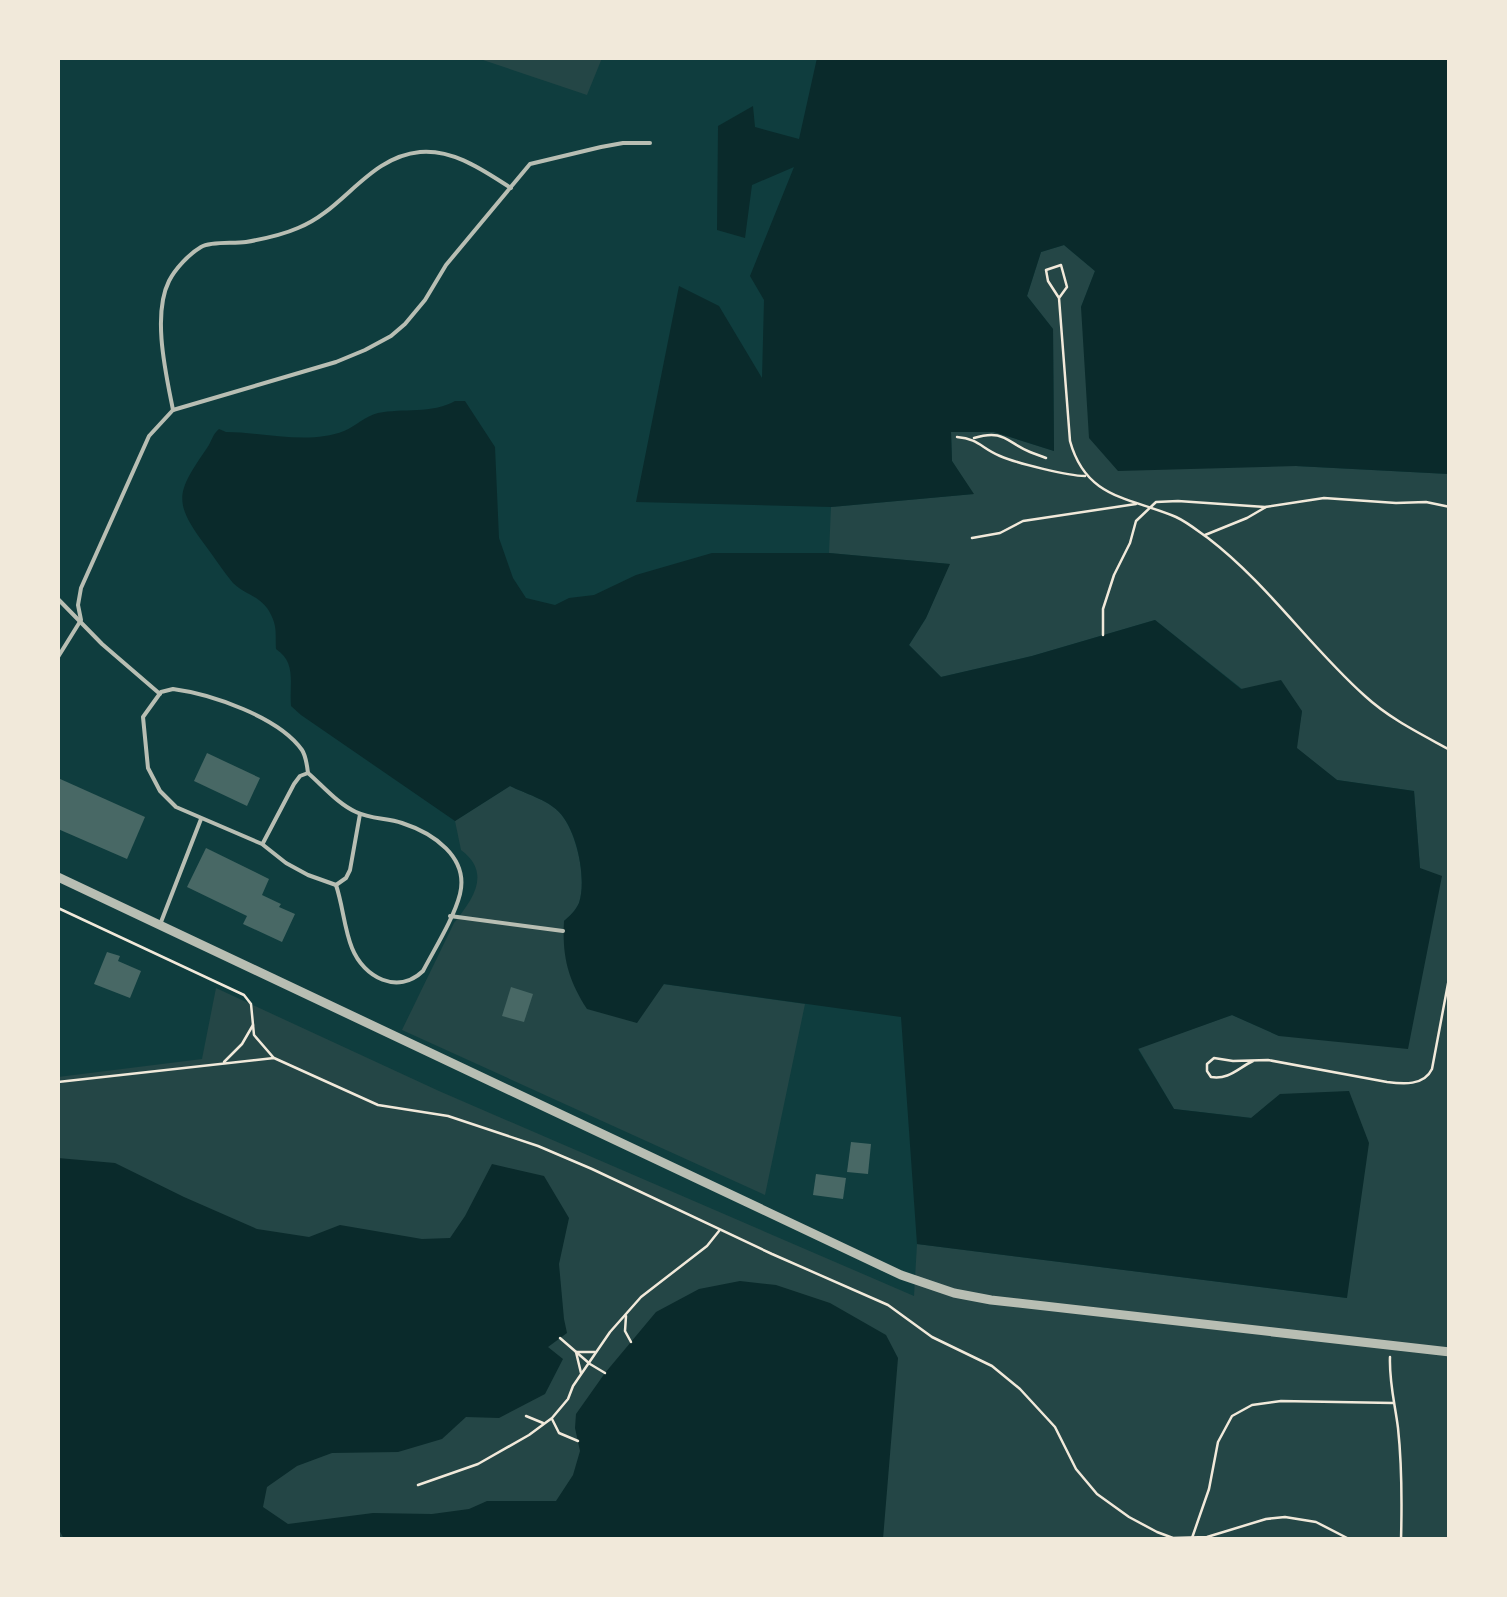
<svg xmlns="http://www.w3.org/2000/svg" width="1507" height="1597" font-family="'DM Sans',sans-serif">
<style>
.green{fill:#244646}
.water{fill:#0a2a2b}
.building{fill:#486865}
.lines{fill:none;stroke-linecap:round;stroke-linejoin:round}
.path{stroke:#f1e9da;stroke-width:2.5}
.service{stroke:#b8beb3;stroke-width:4}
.minor{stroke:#b8beb3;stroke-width:9}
</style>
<rect width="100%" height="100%" fill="#0f3d3e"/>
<g class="green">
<polygon points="477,58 602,58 587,95"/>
<polygon points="1064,245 1095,271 1081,307 1296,466 1449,474 1449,1539 58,1539 58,1077 202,1059 216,988 439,1091 914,1296 917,1244 1347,1298 1281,1094 1252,1118 1174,1109 1138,1048 1232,1015 1279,1036 1420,868 1414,791 1337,780 1296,748 1302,711 1242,689 1155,620 1032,656 941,677 909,645 926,618 949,564 829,553 831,507 973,494 952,461 951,432 994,432 1054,451 1053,329 1027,296 1041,252"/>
<path d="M510,786C524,793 548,800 559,812C577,831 587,879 579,903C576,910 570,916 564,921L663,984L805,1004L765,1195L402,1030L454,923C473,899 492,873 461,850L455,821Z"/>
</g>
<g class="water">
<polygon points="817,58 1449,58 1449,474 1296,466 1118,471 1089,438 1081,307 1095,271 1064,245 1041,252 1027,296 1053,329 1054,451 994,432 951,432 952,461 974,494 831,507 636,502 679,286 719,306 762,378 764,300 750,276 794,167 752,185 745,238 717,230 718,126 753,106 755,127 799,139"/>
<path d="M455,401H465L495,447L499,538L513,578L526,598L555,605L569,598L594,595L636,575L712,553H829L950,564L926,618L909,645L941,677L1032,656L1155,620L1241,689L1281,680L1302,711L1297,748L1337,780L1414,791L1420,868L1442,876L1408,1049L1279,1036L1232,1015L1138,1049L1174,1109L1251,1118L1280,1094L1349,1091L1369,1143L1347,1298L917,1244L901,1017L664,984L637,1023L587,1009C568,979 562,957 564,921C570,916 576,910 579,903C587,879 577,830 559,812C548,800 524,793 510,786L455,821L301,715L291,706C289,683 297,663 276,649C275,633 278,627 269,611C260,596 244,594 233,583C223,571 214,557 205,545C172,501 177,492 207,448C212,441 212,435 219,429L226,432C262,432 309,445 344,431C356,426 365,416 378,413C403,408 432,414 455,401Z"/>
<polygon points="58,1158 115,1163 184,1197 257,1229 309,1237 340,1225 422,1239 450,1238 465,1216 492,1164 544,1176 569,1218 559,1264 564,1319 567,1333 548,1347 563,1359 545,1394 499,1418 466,1417 442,1439 398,1452 332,1453 297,1466 267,1487 263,1507 288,1524 373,1513 432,1514 469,1509 487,1501 556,1501 573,1475 580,1451 575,1428 576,1414 605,1373 656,1312 699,1289 740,1281 776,1285 830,1303 886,1335 898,1358 883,1539 64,1539 58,1528"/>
</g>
<g class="building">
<polygon points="207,753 260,778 247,806 194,781"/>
<polygon points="58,778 145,817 127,859 58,829"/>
<polygon points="206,848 269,879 262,895 281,904 279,907 295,914 282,942 243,924 247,916 187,887"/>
<polygon points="107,952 120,956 118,961 141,971 130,998 94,984"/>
<polygon points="511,987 533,994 524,1022 502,1016"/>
<polygon points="851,1142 871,1144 868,1174 847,1172"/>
<polygon points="816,1174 846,1178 843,1199 813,1195"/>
</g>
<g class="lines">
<g class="path">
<path d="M1059,298L1067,287L1061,265L1046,270L1048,281L1059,298L1070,441C1086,499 1129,497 1176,517C1187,522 1198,531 1208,538C1268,584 1310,647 1365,696C1390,719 1421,734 1450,750"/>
<path d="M957,437C979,439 981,448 1000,456C1016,463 1068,476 1085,476"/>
<path d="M974,438C1004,429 1006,442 1030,452C1035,454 1041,456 1046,458"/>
<polyline points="1205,535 1247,518 1266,507"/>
<polyline points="972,538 1000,533 1023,521 1136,504"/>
<polyline points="1103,635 1103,609 1114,575 1130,543 1136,521 1156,502 1178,501 1265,507 1324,498 1396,503 1426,502 1450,507"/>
<polyline points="58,908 244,995 251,1004 254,1035 273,1057"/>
<path d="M1253,1061C1238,1068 1229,1080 1211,1077L1207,1071V1064L1214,1058L1233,1061L1268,1060L1387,1082C1403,1084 1424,1086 1432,1069L1450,973"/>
<polyline points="224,1062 242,1044 253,1025"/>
<polyline points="58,1082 274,1058 378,1105 448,1116 538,1146 592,1169 772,1254 888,1305 932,1337 992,1366 1020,1389 1055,1427 1076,1469 1097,1494 1129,1517 1157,1532 1173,1538 1207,1537 1266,1519 1285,1517 1316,1522 1351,1540"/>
<polyline points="626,1316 625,1331 631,1342"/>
<polyline points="560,1338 590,1364 605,1373"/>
<path d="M1390,1357C1389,1382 1395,1404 1398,1428C1402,1465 1402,1503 1401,1540"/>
<polyline points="581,1373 576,1352 595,1352"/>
<polyline points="526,1416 543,1423"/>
<polyline points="552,1419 559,1433 578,1441"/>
<polyline points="418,1485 478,1464 529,1435 552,1418 568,1399 573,1386 610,1332 641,1297 707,1246 719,1231"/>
<polyline points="1192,1538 1209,1489 1218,1442 1232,1416 1252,1405 1281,1401 1393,1403"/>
</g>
<g class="service">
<path d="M173,410C166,374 152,315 169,281C175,269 189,254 201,247C212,241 233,244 246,242C263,239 282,235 298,228C344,210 368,157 420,152C454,149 484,171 511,188"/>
<polyline points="58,599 102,644 160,694"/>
<polyline points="58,657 81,620 78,605 81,588 149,436 173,410 336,362 365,350 391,336 405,324 425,300 446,265 530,164 601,147 623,143 650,143"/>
<path d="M173,689C211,694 279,717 302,750C306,756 307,765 308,773C323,786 338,804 356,812C370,819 387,818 402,823C433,833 469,857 460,894C454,918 435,948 423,971C398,995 364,978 352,948C344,928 343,906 336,885L308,875L286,863L262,844L176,807L160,791L148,768L143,717L161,692Z"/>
<polyline points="263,843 294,784 300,776 308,773"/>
<polyline points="336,885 346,878 350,870 360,814"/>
<polyline points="450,916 563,931"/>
<polyline points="161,922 201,819"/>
</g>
<polyline class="minor" points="58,877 901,1275 954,1293 991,1300 1450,1352"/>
</g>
<rect width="1507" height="1597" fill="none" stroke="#f1e9da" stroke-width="120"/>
</svg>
